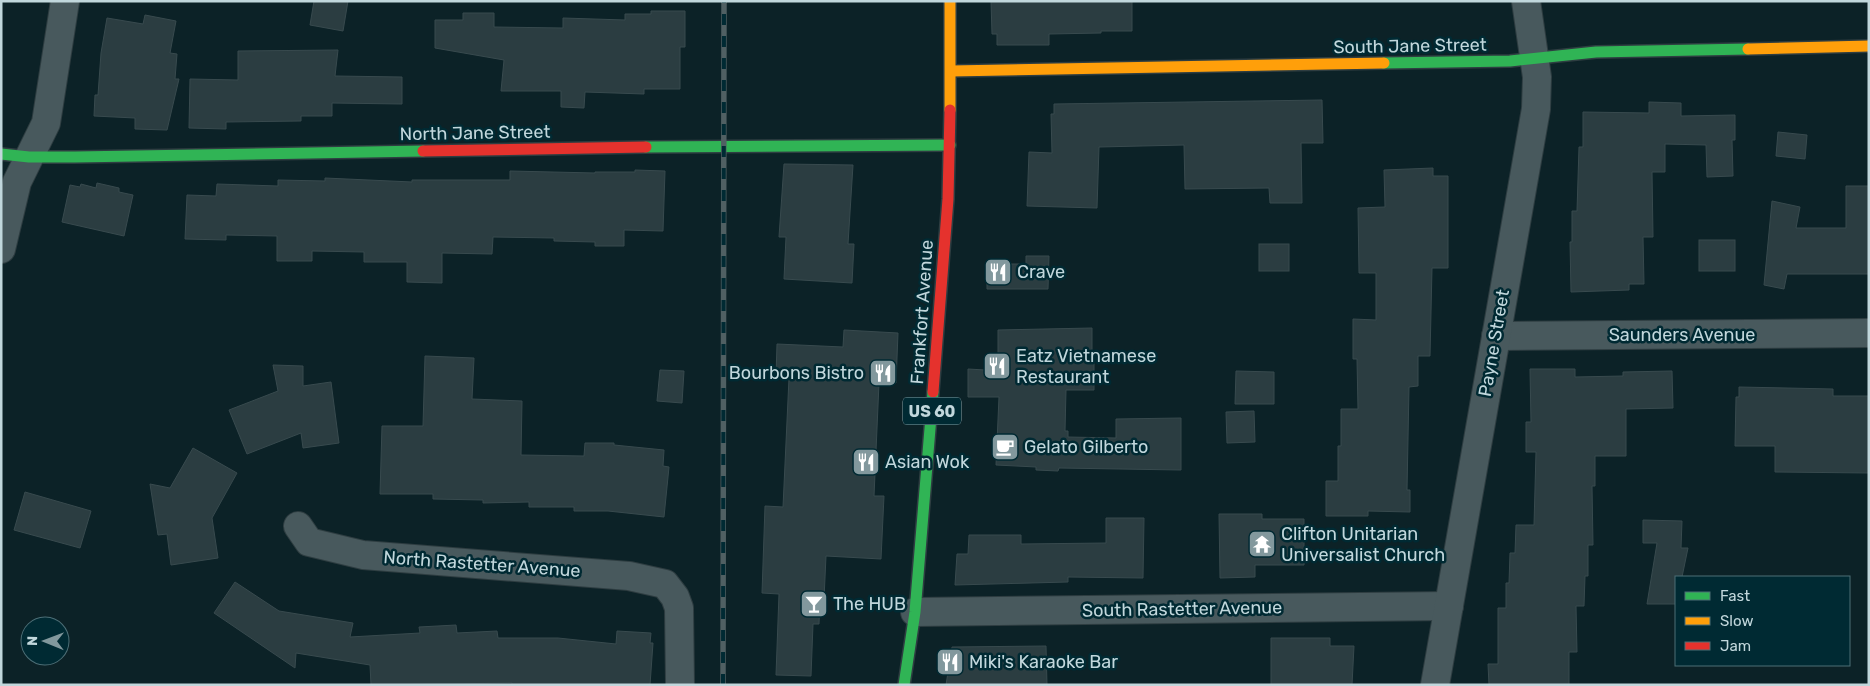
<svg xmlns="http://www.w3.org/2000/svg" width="1870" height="686" font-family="Rubik,sans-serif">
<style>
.building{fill:#2b3d41;stroke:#384a4e}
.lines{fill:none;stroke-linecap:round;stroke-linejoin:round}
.street-casing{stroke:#2e3d41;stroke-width:30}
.fast-casing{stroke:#2e3d41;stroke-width:14}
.slow-casing{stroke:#2e3d41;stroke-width:14}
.jam-casing{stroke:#2e3d41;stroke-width:14}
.street{stroke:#48595d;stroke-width:28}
.fast{stroke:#30b455;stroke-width:11}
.slow{stroke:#ff9f0a;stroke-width:11}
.jam{stroke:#e5322d;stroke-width:11}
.rail-casing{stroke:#506063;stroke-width:5.5}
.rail{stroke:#002a33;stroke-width:4;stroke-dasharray:11;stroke-linecap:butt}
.labels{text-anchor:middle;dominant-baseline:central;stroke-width:5;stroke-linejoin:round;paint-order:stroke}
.shield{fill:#002a33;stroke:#87a3a9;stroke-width:1}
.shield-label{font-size:16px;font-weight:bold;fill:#c1d7dc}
.street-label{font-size:18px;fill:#c1d7dc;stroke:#002a33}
.poi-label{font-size:18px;fill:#c1d7dc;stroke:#002a33;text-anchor:start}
</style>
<rect width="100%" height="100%" fill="#0c2227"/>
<g class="building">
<polygon points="314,1 348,1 343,31 310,25"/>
<polygon points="991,1 1132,1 1132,31 1101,31 1101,33 1049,34 1049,45 997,45 997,34 992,34"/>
<polygon points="651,11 685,11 685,47 680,47 680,89 644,89 644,94 585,92 584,108 561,107 561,91 501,91 504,60 435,48 435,20 463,20 463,13 494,13 494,27 563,28 563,18 625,20 625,14 651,14"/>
<polygon points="145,15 176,21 170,53 177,54 175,79 179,79 167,130 135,129 135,118 94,116 95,95 98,95 101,53 107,18 143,24"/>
<polygon points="338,50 335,76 402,77 402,104 332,103 332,116 301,116 301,121 226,122 226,129 189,128 190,79 238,80 238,51"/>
<polygon points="1322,100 1323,143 1301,143 1302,203 1270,203 1269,188 1185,189 1184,145 1099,147 1097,208 1027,206 1029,152 1052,153 1051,114 1054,114 1054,104"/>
<polygon points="1649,102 1681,103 1681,116 1735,115 1735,140 1732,140 1733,176 1707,177 1706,145 1665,144 1665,172 1652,172 1653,237 1643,237 1644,284 1629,284 1629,290 1571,292 1570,242 1572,242 1572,211 1577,211 1579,147 1583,147 1583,112 1649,113"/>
<polygon points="1778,132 1807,135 1805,159 1776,156"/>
<polygon points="784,164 853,165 848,244 854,244 852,283 784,279 786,237 779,237"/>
<polygon points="1433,168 1433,176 1448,176 1448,268 1432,268 1430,356 1418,356 1418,386 1409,387 1407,490 1410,490 1410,512 1368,511 1368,516 1326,516 1326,481 1338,481 1338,446 1341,446 1341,409 1358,409 1357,359 1353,359 1353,319 1376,320 1376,273 1359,273 1358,208 1385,207 1384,170"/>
<polygon points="635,170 665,171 663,231 624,230 624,246 595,246 595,242 554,241 554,238 493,237 492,254 442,253 442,283 407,282 407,262 364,262 364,252 312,251 312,261 277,261 277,236 226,235 226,240 185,239 187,195 216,196 217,184 278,186 278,180 325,181 325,178 412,182 412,180 510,180 510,171 595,173 595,172 635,172"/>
<polygon points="97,183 119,188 119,192 133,195 124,236 62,222 70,185 80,187 81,184 96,188"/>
<polygon points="1846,186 1869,186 1869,274 1787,274 1784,289 1764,285 1772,201 1800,207 1796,228 1846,228"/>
<rect x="1699" y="240" width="36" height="31"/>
<rect x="1259" y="244" width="30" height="27"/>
<polygon points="1026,256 1049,256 1048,289 987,289 987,264 1026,264"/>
<polygon points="1092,328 1092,361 1094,361 1094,390 1066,390 1065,431 1068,431 1068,437 1116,438 1116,419 1181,418 1181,470 1059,468 1058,471 1036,470 1036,467 996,465 999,397 968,397 968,369 985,370 985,360 998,361 998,330"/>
<polygon points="844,330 898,333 896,383 879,383 874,496 884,496 881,559 826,556 824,599 820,599 819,624 813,624 811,676 776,675 779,594 762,593 765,506 783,507 789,378 776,377 777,344 843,347"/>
<polygon points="425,356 474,358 472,399 522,401 521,455 584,456 585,443 614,443 614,445 664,450 663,466 669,467 664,517 608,511 574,511 574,507 529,507 529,502 483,503 483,500 433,499 433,494 380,494 382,426 423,426"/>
<polygon points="273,365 303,366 303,386 331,382 339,443 303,448 301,433 247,454 229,410 278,391"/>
<polygon points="1530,369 1575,369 1575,377 1623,376 1623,372 1672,371 1673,408 1626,409 1626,456 1595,456 1595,486 1592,486 1593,545 1588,545 1588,576 1585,576 1584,606 1576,606 1577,652 1569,652 1569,685 1489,685 1488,664 1498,664 1498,608 1506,608 1506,583 1509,583 1510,553 1515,553 1516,525 1534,525 1536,452 1526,452 1526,422 1531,422"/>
<polygon points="660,370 684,371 682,403 657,401"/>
<polygon points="1236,371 1274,372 1274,404 1235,404"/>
<polygon points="1739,387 1833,389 1833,396 1869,396 1869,473 1775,472 1775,446 1735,446 1736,397 1739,397"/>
<polygon points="1254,411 1255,442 1227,443 1226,412"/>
<polygon points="193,448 237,473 212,518 218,558 171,565 167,534 158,535 150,484 170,488"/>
<polygon points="25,492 91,511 80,548 14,530"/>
<polygon points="1219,514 1262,514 1262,519 1304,519 1304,565 1255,565 1255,577 1220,578"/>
<polygon points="1106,518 1144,518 1143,578 1068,577 1068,582 955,585 957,554 968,554 969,535 1021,535 1021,544 1106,543"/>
<polygon points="1643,520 1682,521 1681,548 1688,548 1682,577 1676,577 1676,604 1647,604 1657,543 1643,543"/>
<polygon points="235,582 279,611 353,623 350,637 420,633 419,627 456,625 457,633 497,631 498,638 558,638 616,644 617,631 651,633 650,643 653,643 650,685 512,685 512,683 371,685 370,665 296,653 295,668 214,613"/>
<polygon points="1271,638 1330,638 1330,646 1354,646 1352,685 1271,685"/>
<polygon points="1046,646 1047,685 946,685 952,647"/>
</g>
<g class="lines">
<g class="street-casing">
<g id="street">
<polyline points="1,249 17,182 46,123 65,1"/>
<polyline points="1496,336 1869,333"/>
<polyline points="298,526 309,542 363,555 629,576 665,584 675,597 679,608 680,685"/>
<polyline points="915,612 1449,606"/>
<polyline points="1435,685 1536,109 1537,77 1526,1"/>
</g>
</g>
<g class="fast-casing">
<g id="fast">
<polyline points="1384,63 1510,61 1596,52 1748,49"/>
<polyline points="646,147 950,145"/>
<polyline points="1,154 29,157 75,157 423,151"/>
<polyline points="904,685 915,612 933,392"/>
</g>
</g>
<g class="slow-casing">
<g id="slow">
<polyline points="950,1 950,110"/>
<polyline points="1748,49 1869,46"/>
<polyline points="951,71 1384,63"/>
</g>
</g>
<g class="jam-casing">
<g id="jam">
<polyline points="423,151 646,147"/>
<polyline points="933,392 948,199 950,110"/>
</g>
</g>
<use href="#street" class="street"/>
<use href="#fast" class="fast"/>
<use href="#slow" class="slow"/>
<use href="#jam" class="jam"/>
<g class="rail-casing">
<polyline id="rail" points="723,685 724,1"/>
</g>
<use href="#rail" class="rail"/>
</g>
<defs>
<g id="restaurant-square" transform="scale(1.4375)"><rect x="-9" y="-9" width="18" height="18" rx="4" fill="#82989d" stroke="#002a33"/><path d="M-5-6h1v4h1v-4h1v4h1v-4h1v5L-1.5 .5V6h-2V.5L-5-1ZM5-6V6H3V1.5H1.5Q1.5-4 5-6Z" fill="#fff"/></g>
<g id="cafe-square" transform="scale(1.4375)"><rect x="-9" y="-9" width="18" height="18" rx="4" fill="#82989d" stroke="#002a33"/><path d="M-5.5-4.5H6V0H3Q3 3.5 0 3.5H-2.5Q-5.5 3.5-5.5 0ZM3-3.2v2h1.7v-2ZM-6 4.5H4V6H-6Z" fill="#fff"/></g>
<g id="temple-square" transform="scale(1.4375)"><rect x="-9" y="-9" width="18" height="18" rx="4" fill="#82989d" stroke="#002a33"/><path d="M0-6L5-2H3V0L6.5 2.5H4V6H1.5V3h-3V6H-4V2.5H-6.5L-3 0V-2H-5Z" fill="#fff"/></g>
<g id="bar-square" transform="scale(1.4375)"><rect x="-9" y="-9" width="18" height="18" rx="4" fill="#82989d" stroke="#002a33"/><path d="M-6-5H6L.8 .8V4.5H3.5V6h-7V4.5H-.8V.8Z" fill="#fff"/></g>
</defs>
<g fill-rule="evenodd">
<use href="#restaurant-square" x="998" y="272"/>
<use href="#restaurant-square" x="997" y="366"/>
<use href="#restaurant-square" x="883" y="373"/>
<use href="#cafe-square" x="1005" y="447"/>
<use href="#restaurant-square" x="866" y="462"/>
<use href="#temple-square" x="1262" y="544"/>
<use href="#bar-square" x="814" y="604"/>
<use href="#restaurant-square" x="950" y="662"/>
</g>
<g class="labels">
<rect class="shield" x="903" y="397.5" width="58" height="27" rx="4"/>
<g class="shield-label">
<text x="932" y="411">US 60</text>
</g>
<g class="street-label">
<text transform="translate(1410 46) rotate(-1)">South Jane Street</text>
<text transform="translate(475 133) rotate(-1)">North Jane Street</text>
<text transform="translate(922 312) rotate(-86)">Frankfort Avenue</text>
<text x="1682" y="335">Saunders Avenue</text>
<text transform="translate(1494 343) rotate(-80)">Payne Street</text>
<text transform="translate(482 564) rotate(4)">North Rastetter Avenue</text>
<text transform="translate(1182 609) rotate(-1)">South Rastetter Avenue</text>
</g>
<g class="poi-label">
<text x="1017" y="272">Crave</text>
<text x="1016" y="356">Eatz Vietnamese<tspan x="1016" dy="21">Restaurant</tspan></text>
<text x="864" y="373" text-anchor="end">Bourbons Bistro</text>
<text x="1024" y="447">Gelato Gilberto</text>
<text x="885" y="462">Asian Wok</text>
<text x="1281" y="534">Clifton Unitarian<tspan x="1281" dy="21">Universalist Church</tspan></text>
<text x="833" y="604">The HUB</text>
<text x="969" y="662">Miki's Karaoke Bar</text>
</g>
</g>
<rect width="1870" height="686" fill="none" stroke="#c1d7dc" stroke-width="5"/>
<rect x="1675" y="576" width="175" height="90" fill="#002a33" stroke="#4d6f77"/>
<rect x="1685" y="592" width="25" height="8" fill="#30b455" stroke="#4d6f77"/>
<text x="1720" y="601" font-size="15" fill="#c1d7dc">Fast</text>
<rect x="1685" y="617" width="25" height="8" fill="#ff9f0a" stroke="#4d6f77"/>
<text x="1720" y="626" font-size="15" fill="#c1d7dc">Slow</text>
<rect x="1685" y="642" width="25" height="8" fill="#e5322d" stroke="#4d6f77"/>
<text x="1720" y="651" font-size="15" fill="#c1d7dc">Jam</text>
<g transform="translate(45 641) rotate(271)"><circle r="24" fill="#002a33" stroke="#4d6f77"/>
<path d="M0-4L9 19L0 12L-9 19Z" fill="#82989d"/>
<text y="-8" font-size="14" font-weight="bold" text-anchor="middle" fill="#c1d7dc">N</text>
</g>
</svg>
